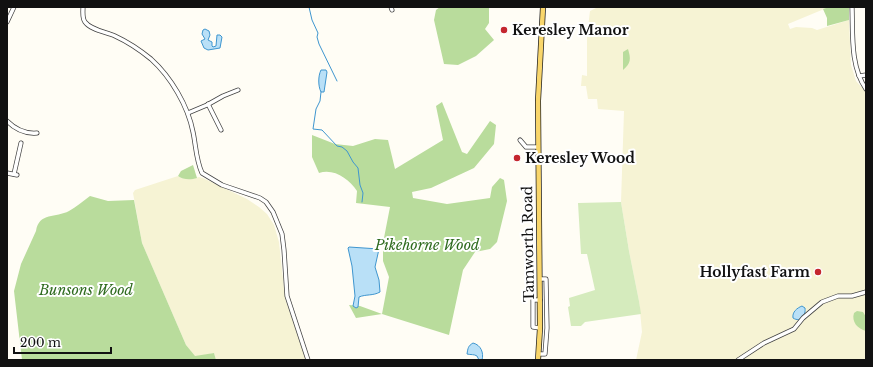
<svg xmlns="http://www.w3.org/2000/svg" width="873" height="367" font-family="'Libre Baskerville',serif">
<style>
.farmland{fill:#f6f3d4}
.green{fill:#d5ebbd}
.forest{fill:#b9dc9c}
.water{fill:#b9e0f7;stroke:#3f96cf}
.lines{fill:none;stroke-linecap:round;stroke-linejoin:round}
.stream{stroke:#3f96cf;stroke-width:1}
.minor-casing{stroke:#444;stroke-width:5}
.major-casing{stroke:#222;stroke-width:6}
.minor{stroke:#fff;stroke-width:3.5}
.major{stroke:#f9d66b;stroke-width:4.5}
.poi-dot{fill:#c4262e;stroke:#fff;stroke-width:1.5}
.labels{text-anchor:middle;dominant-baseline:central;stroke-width:4;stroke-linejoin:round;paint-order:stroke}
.poi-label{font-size:14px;font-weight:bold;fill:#111;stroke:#fff;text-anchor:start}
.street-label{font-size:14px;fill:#111;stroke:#fff}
.park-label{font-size:14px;font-style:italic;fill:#2f6b1f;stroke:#fff}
</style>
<rect width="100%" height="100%" fill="#fffdf5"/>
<g class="farmland">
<polygon points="596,7 829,7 788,24 790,29 796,27 812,28 817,30 849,20 851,65 856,81 866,92 866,360 636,360 642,332 639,301 629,251 621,202 624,111 598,109 597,99 588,99 586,86 581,86 582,75 587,76 587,36 590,11 596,8"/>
<polygon points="178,176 181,178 192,179 199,177 203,178 247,199 259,207 267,214 274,225 279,242 285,298 306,360 216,360 214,353 195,357 186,345 142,243 133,193 135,190"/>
</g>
<polygon class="green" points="621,202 629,251 639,301 641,314 585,322 581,326 571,326 568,307 570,306 569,298 595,290 587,254 581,254 578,203"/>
<g class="forest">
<polygon points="440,7 489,7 489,23 485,29 494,40 476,56 458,65 444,64 434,20 436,10"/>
<polygon points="829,7 849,7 849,20 827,26 827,18 823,9"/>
<path d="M628,49C631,59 631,63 623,70V52Z"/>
<path d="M442,102L462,152L467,154L490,121L496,125L494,144L474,168L431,188L412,192L413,198L447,204L490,198L492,187L500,178L504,180L507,201L497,242L490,249L475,252L463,270L449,335L382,314L356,318L349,305L360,306L382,314L389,277L383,261V243L390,207L356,203L357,191C349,179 334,168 319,173L312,157V135L335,144L353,146L375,139L388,140L395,169L443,140L436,106Z"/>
<path d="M193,165L197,178C191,180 183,180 178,176L181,171Z"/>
<path d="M90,196L108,201L134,200L142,243L186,345L195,356L214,353L216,360H22L14,291L21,264L36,231C39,212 56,218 69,211C76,207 83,201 90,196Z"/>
<path d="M857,311L863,312L866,317V331C858,329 851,322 854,313Z"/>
</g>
<g class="water">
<polygon points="205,29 209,31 210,35 208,40 212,42 212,46 213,47 216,46 217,35 220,35 222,37 220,48 208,50 204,48 201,41 205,39 202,34 203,30"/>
<path d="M321,70H326L327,72L324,92H321C318,86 318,76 321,70Z"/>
<path d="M349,247L379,249L375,267L379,280L380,292C373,296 366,294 359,297L358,307L356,308L353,306L355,296L352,266L348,248Z"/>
<path d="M802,306L805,308C806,315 801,323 793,318C792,312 797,308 802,306Z"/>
<path d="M473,343C481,345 484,353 482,360H479L477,356C474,354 471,355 467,354C468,348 468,346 473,343Z"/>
</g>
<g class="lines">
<g class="stream">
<polyline points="309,7 312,20 318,33 317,37 319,44 337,81"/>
<polyline points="321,92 320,101 316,109 313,129 322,130 337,146 342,147 347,151 353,162 358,168 360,185 363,193 362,202"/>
</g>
<g class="minor-casing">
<g id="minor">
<path d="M83,7C83,12 82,18 85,22C91,30 106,32 115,36C128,42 140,50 151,59C171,77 188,106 193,132C196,146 196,160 202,173L222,185L260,198L266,202L273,212L282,234L284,250L287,296L308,360"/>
<polyline points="391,7 392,10"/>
<path d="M852,7C853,34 850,66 866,89"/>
<polyline points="7,22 14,7"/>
<polyline points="859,76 866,75"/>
<polyline points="208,104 221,130"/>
<polyline points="188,113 207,105 223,96 238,90"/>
<path d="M7,121C15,129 25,134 37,133"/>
<polyline points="520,140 526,147 538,147"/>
<polyline points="7,173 17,175"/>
<polyline points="14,174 21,143"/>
<polyline points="540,300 533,300 533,327 540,328"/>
<polyline points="540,354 545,354 547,328 546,279 540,279"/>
<polyline points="738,360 764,343 794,329 803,318 822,302 838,296 852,296 866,292"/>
</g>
</g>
<g class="major-casing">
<polyline id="major" points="538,360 540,328 538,101 543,7"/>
</g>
<use href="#minor" class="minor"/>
<use href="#major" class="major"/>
</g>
<g class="poi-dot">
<circle cx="504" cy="30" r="4"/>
<circle cx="517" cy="158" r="4"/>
<circle cx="818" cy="272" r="4"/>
</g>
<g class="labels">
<g class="poi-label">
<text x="512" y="30">Keresley Manor</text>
<text x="525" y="158">Keresley Wood</text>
<text x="810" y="272" text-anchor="end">Hollyfast Farm</text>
</g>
<g class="street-label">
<text transform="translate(528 244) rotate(-91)">Tamworth Road</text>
</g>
<g class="park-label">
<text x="427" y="245">Pikehorne Wood</text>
<text x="86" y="290">Bunsons Wood</text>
</g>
</g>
<rect width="873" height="367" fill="none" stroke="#111111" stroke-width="16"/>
<path d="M14 347v6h97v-6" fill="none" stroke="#111111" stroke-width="2"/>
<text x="20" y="347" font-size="12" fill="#111111" stroke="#ffffff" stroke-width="3" paint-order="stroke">200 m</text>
</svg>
